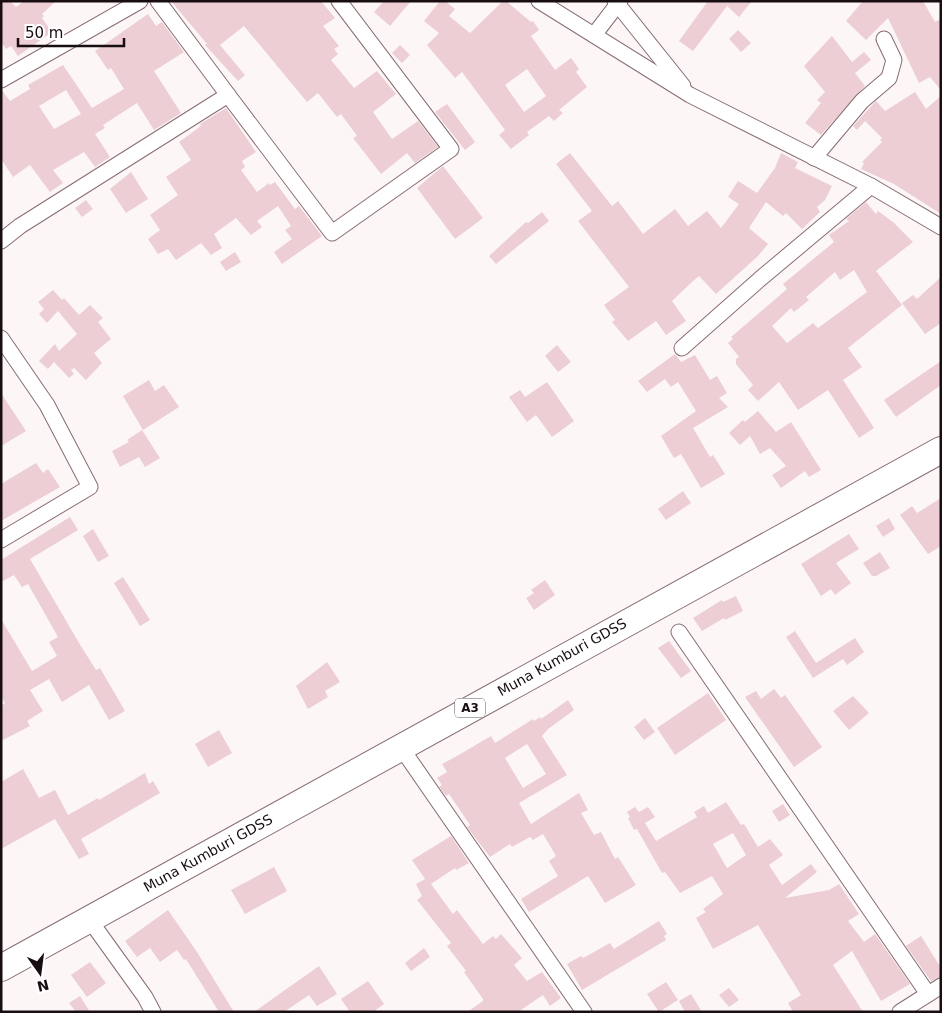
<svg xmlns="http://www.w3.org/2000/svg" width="942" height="1013" font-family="'DejaVu Sans',sans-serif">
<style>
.building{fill:#edced5;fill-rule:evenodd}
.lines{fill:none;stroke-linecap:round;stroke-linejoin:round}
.minor-casing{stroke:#876c72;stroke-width:17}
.trunk-casing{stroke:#876c72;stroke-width:28}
.minor{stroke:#fff;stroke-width:15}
.trunk{stroke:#fff;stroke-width:26}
.labels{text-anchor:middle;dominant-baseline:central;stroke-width:4.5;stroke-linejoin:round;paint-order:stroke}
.shield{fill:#fff;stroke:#5d5658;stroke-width:1}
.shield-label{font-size:12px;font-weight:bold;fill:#180e11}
.street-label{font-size:14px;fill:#180e11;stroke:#fff}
</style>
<rect width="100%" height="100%" fill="#fdf6f7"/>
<g class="building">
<polygon points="1,1 10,1 16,7 24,1 56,1 42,14 44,16 42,18 52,32 18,56 11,46 6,49 1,42"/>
<polygon points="171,1 321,1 335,18 323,26 339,46 334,49 338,54 331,60 354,88 377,71 396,94 373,112 392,139 418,121 438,147 415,163 407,153 381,174 353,138 357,136 341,114 337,117 318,93 307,102 244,26 220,45 245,75 238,81 205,45 207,44"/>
<polygon points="384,1 411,1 390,26 374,12"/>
<path d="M440,1H445L455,9L449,16L470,33L503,1H506L531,22L533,21L539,30L531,36L555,70L571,58L579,69L576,72L587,87L559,110L563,113L554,121L549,116L527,132L529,135L511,149L499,135L505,130L462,72L455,78L427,45L439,33L424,21ZM527,69L546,96L524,112L505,85Z"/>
<polygon points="708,1 752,1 739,17 727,6 693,51 679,41"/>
<polygon points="863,1 923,1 935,22 941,19 941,90 930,77 919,83 888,18 866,40 846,21"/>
<path d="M148,14L156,26L162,22L184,52L154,71L181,113L154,130L137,103L103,125L105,128L95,134L110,157L95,167L84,152L53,170L63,183L50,192L30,165L13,177L1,159V89L10,101L30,89L28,85L63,65L92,108L124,89L111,68L108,70L95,51ZM66,90L81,114L54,129L39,106Z"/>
<polygon points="738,30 751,43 741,52 729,39"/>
<polygon points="832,36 852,62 864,52 871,60 855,73 865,86 821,135 805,123 821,103 817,100 825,92 804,66"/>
<polygon points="400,45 410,55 402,63 392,53"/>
<polygon points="915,92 926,109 941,96 941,214 894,184 861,169 864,163 862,162 882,142 880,140 882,138 865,121 857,130 853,126 876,101 885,111"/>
<polygon points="447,104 475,142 465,150 435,112"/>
<polygon points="226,108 256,152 242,161 245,167 241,170 257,192 269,183 270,185 275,182 295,209 299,206 322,236 282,264 274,252 292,239 285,230 291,226 278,206 257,221 262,227 251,235 236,218 214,234 222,248 211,255 201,243 176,260 168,249 158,254 148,239 160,230 150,215 178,195 166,177 191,160 179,142 201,126 200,124"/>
<polygon points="570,153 612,206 618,201 643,234 675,209 688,226 707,211 721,228 739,204 728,197 738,181 757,193 775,168 781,153 798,162 795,168 832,186 825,200 817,207 820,212 802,229 786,213 783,216 766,202 749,228 768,244 758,256 716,294 699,276 692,282 672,301 686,321 666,335 656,321 628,341 612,322 615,320 604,305 629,287 578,221 592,211 556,164"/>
<polygon points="443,166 483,218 455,239 417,188"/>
<polygon points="131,172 148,199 126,213 110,189"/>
<polygon points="86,200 93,209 82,217 75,208"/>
<path d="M866,202L876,214L878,211L893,222L913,242L876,271L902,305L848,348L862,367L843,380L874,428L859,438L828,390L798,410L779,382L758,401L748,390L753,385L736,364V359L739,357L728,343L733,339L731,337L787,289L783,284L834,242L829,235L849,221L846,219ZM854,270L867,292L818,328L813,323L787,343L772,326L791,308L794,312L809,300L806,297L835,272L840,280Z"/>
<polygon points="542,212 549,221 496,264 489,256 526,222 528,223"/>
<polygon points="235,252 241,262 226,271 220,262"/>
<polygon points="941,277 941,323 925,334 902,303 913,295 917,299"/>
<polygon points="53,290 62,300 64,298 79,315 90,305 103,318 98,322 111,339 94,353 102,363 86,380 74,368 72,370 69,367 74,374 69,378 54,362 48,369 39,361 55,344 59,351 77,334 58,311 47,323 39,314 44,309 38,302"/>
<polygon points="557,345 571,362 558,372 545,356"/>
<polygon points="675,354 681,362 695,355 710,380 717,376 727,393 719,398 728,407 693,428 710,457 713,455 725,474 701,488 681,454 674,458 661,436 696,411 678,382 671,387 665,379 647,392 638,381"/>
<polygon points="941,361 941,385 896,417 884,400"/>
<polygon points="149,380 155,391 164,385 179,407 143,430 123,396"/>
<polygon points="547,382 574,421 552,437 536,415 527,422 509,397 520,390 525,397"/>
<polygon points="1,393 26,431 1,446"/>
<polygon points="758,411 776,432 791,422 821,470 809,477 805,471 781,488 772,475 786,466 770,448 760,454 750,436 740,445 729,433 743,420 745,422"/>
<polygon points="142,430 160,458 145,467 139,457 120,467 112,451 129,442 127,440"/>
<polygon points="36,463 43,473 48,469 60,487 1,521 1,484"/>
<polygon points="683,491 691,503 666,520 658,509"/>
<polygon points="941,498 941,546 928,554 900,515 912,506 917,513"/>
<polygon points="70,517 78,530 30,559 79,643 96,670 100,668 125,711 109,720 89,685 62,702 49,679 30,690 43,711 27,721 30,726 1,741 1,706 5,703 1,696 1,619 32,671 57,656 49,642 58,637 28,584 22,587 14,575 1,582 1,560"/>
<polygon points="889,518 895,529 883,537 876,526"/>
<polygon points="93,529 109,556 98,562 83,536"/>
<polygon points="849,534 859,549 836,563 851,583 835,595 831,589 821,596 801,564"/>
<polygon points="880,552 890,568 876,576 872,576 863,563"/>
<polygon points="123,577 150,620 140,626 114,583"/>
<polygon points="545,580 555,595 534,610 526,598 534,593 531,590"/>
<polygon points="736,596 743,611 725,620 724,618 702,631 693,618 722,600 723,602"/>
<polygon points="795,631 816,663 855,638 864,652 847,665 843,659 813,678 786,637"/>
<polygon points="669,641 691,671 681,678 658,648"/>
<polygon points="327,662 340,682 325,691 328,697 308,709 296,686"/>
<polygon points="774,689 781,698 785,695 822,747 794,767 745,697 756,691 761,699"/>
<polygon points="708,693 726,720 675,755 657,728"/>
<polygon points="853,696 869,713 849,730 833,711"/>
<path d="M568,700L574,710L548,729L542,736L567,775L519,803L531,824L579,793L588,810L581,813L594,835L601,832L615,859L618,857L636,885L605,903L588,876L529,912L521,899L558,876L549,861L556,856L543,834L533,840L530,837L512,847L510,844L490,857L467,827L470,825L449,794L446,796L439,787L442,785L437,778L447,772L442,764L457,756L491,736L495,743L533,719L534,721L540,717L541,719ZM527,744L546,774L523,788L505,758Z"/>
<polygon points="645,718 655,732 644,740 634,727"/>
<polygon points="219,730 232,753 208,767 195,744"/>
<polygon points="23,769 39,798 55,790 68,815 98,798 99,800 145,773 149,784 153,781 160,793 81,839 89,854 79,859 55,819 1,849 1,782"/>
<path d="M726,802L741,825L744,824L758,847L770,839L783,855L769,865L782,885L811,864L817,872L785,898L829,890L839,884L859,914L848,921L864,942L875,934L910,984L881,1001L852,951L833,965L863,1012H793L788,1003L801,995L758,925L713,949L696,918L706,912L703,909L723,894L712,876L680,893L665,872L662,873L637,829L634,830L628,818L630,817L627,812L635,807L639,812L648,807L655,817L645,823L656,841L697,817L694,812L704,806L708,813ZM733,833L746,855L727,868L713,844Z"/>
<polygon points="783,804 790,815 779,822 772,811"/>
<polygon points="451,836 469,863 456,870 455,868 431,884 453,914 457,910 483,944 493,936 496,939 501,934 522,958 514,965 527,981 542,972 561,998 550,1006 543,995 518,1012 467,1012 483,1001 483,999 464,972 466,971 447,946 451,943 417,900 422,896 416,884 425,879 412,860"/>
<polygon points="274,867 287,891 245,914 231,890"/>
<polygon points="168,910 197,952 234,1012 219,1012 186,959 184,960 177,950 160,962 150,948 137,957 125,941"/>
<polygon points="659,921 667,934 664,936 666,940 582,990 567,964 581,956 583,958 610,943 614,949"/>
<polygon points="921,936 941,968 941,977 931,981 906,946"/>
<polygon points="424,948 430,957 411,971 405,963"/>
<polygon points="90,962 106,983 87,997 71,975"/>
<polygon points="319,966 337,994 317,1006 309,995 284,1012 254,1012"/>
<polygon points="368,981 384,1004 373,1012 350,1012 341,999"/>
<polygon points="666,982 678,1000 659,1012 647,994"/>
<polygon points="729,988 739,1000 729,1007 719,995"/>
<polygon points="691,994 702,1012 685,1012 679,1001"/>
<polygon points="80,996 90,1012 76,1012 69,1003"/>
</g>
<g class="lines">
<g class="minor-casing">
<g id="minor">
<polyline points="539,1 690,95 871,186 941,227"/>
<polyline points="615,1 683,86"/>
<polyline points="594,35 620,1"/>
<polyline points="1,80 140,1"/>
<polyline points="228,95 332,233 451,149 339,1"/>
<polyline points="814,158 862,101 889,78 894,60 884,39"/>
<polyline points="1,241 20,226 228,95 158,1"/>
<polyline points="1,338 47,405 90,487 1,540"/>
<polyline points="682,348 760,279 871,186"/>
<polyline points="679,632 928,994"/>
<polyline points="400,746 584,1012"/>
<polyline points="89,919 145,997 153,1012"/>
<polyline points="900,1012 941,986"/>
</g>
</g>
<g class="trunk-casing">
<polyline id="trunk" points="1,968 941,450"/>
</g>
<use href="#minor" class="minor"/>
<use href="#trunk" class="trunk"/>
</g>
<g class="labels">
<rect class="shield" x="455" y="698.5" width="30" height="19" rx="4"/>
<g class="shield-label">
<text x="470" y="708">A3</text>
</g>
<g class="street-label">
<text transform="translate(562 657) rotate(-29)">Muna Kumburi GDSS</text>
<text transform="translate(208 853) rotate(-29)">Muna Kumburi GDSS</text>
</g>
</g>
<rect width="942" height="1013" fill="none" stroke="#180e11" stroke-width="5"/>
<g transform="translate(40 973) rotate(166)" stroke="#ffffff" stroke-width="4" paint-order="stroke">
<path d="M0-4L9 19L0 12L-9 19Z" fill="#180e11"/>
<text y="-8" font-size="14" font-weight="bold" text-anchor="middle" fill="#180e11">N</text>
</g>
<path d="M18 38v8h106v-8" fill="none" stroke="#180e11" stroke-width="2.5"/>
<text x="25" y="38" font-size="15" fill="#180e11" stroke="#ffffff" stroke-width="4" paint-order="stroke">50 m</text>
</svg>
